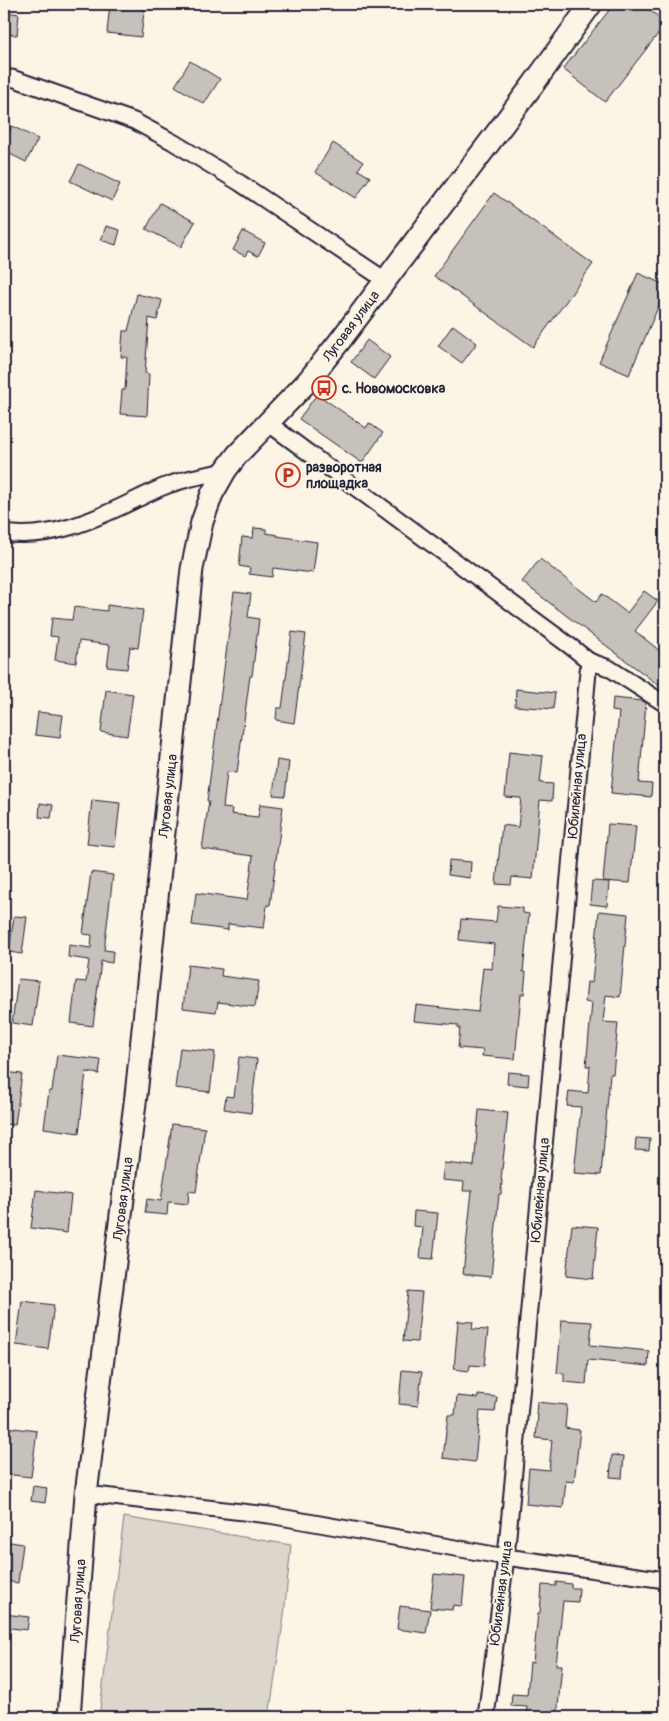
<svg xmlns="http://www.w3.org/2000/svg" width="669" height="1721" font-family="Pangolin,sans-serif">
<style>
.green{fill:#dcd6cc;stroke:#7f7c84}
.building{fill:#c6c1bb;stroke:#22223b}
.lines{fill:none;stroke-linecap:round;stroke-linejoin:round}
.street-casing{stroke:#22223b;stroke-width:19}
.secondary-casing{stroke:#22223b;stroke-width:25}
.street{stroke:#fcf5e5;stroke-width:15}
.secondary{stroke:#fcf5e5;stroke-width:21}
.labels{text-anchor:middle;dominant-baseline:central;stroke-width:4;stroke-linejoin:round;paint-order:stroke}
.street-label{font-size:14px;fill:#22223b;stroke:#fcf5e5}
.poi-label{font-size:14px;font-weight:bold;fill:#22223b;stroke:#fcf5e5;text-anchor:start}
</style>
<rect width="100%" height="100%" fill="#fcf5e5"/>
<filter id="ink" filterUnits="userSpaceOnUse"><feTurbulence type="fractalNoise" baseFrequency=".02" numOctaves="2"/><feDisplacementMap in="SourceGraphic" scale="10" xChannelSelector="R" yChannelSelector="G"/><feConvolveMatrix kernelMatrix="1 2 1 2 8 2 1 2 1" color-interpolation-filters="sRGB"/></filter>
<g filter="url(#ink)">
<polygon class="green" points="124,1517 291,1545 284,1616 269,1717 99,1717"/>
<g class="building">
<polygon points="110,4 145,4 141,37 107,33"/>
<polygon points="614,4 642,4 665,22 665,25 605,102 563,69"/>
<polygon points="6,12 19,14 17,35 4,34"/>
<polygon points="190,61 220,79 204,104 175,86"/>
<polygon points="12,126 38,139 26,162 4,151 4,142"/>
<polygon points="333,143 363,162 358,170 370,177 356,198 315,172"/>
<polygon points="79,164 120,184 112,201 70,181"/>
<polygon points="494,193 593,264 533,347 434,276"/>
<polygon points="160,203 195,222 181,247 146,229"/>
<polygon points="106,226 120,230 116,245 101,240"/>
<polygon points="243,231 265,243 258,256 248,251 245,256 233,250"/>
<polygon points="638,273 665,285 665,291 629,375 599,362"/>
<polygon points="137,294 162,300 157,320 149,318 145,373 149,374 147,416 120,414 122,390 125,390 127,357 121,357 123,331 128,331"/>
<polygon points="453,325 477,343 462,363 438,346"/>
<polygon points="367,340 390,357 374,379 351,362"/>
<polygon points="317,394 366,428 369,423 383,433 362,463 299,419"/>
<polygon points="254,528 266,529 266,533 278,535 277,536 317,542 313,573 273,568 272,577 249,574 250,568 239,566 242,537 253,538"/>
<polygon points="540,559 596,602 602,594 627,613 644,591 658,601 635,631 665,655 665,690 522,582"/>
<polygon points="234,592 251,594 248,617 259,619 252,676 250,676 237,773 227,772 223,808 232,809 231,814 258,817 260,804 283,807 270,905 267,905 264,928 228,924 228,930 192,925 196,893 247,900 253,856 202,849 209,801 207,801"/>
<polygon points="107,605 143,610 138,648 130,647 127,669 107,667 110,645 79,641 76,663 55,660 58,637 50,636 52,618 72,620 74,607 107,611"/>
<polygon points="292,632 306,634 294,723 276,720 277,708 282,708"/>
<polygon points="516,689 555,693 553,709 515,706"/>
<polygon points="106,690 133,694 127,736 101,732"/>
<polygon points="613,698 643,701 646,703 639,783 652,784 651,797 611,793 619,712 612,711"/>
<polygon points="38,712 63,715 60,738 35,735"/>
<polygon points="509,752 543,756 540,783 553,784 552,801 540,800 533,879 512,877 511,885 496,884 502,825 518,827 521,798 505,797"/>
<polygon points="277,760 289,762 285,796 273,795"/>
<polygon points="92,800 120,803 115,847 87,844"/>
<polygon points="40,803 53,805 51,818 39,817"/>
<polygon points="608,824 636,826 630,883 603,881"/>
<polygon points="449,860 471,862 470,878 448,875"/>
<polygon points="91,872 113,875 104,950 113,951 112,963 101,961 93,1026 71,1023 76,981 86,982 89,960 68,957 69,945 91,948 92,935 83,934"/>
<polygon points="592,881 609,882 607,906 590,904"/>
<polygon points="498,906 523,908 523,913 529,914 523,972 526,972 524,994 521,994 515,1059 482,1056 483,1050 458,1048 460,1028 458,1028 458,1025 414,1021 416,1005 478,1012 483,968 492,969 494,944 459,940 461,919 496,922"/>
<polygon points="599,911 628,914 620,997 606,995 603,1022 618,1023 613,1074 610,1074 601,1175 574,1173 581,1107 567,1106 569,1091 588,1093 590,1066 586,1066 592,1003 585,1002 587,982 592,983"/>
<polygon points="14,916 27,917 22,954 9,952"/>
<polygon points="188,965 222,969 221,976 259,981 255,1007 218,1002 216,1012 183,1008"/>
<polygon points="18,979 39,981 33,1026 12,1023"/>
<polygon points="180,1048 215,1052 210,1092 175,1088"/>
<polygon points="57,1055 101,1060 99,1074 86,1072 79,1133 44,1128 49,1091 52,1091"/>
<polygon points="239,1057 257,1059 251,1113 224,1109 226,1096 234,1097"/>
<polygon points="4,1072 22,1074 15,1125 4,1124"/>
<polygon points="508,1072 529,1074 528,1086 507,1084"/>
<polygon points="479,1110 508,1113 501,1180 502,1180 501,1194 499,1194 491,1277 463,1274 472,1191 463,1191 464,1182 442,1180 444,1163 474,1166"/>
<polygon points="172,1124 205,1128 196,1192 189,1191 188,1204 168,1202 167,1215 145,1213 147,1199 161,1201"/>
<polygon points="636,1138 650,1139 649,1151 635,1150"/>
<polygon points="36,1190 71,1195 67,1233 31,1228"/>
<polygon points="414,1211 438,1213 433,1259 420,1258 423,1227 413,1226"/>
<polygon points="572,1225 598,1227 593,1279 566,1276"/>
<polygon points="408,1291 422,1292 417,1342 403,1341"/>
<polygon points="22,1301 54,1305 48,1349 16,1345"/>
<polygon points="562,1320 592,1322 590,1345 649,1351 648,1366 588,1360 586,1384 564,1382 564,1374 557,1373"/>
<polygon points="458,1321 473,1322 472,1329 488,1330 484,1366 470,1365 469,1371 454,1369"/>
<polygon points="402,1370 422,1372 418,1406 399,1404"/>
<polygon points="478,1395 497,1397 495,1412 480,1411 475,1462 443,1458 448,1415 455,1415 457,1396 478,1398"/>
<polygon points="537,1402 567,1405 565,1428 580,1430 574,1482 566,1481 563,1508 526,1504 529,1468 549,1470 552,1440 536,1438 538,1415 536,1415"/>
<polygon points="6,1427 37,1431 31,1477 4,1474 4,1446"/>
<polygon points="612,1455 624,1456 622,1478 610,1477"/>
<polygon points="33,1486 47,1488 45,1503 31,1501"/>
<polygon points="4,1541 23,1544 18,1583 4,1581"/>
<polygon points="434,1574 465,1577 462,1606 453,1605 452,1610 430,1608"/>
<polygon points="556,1582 571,1584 571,1588 579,1588 578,1602 563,1601 556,1665 562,1665 557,1717 526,1717 527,1707 511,1706 512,1694 527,1695 530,1662 533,1663 538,1613 540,1613 542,1585 556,1586"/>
<polygon points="400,1606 430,1610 426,1633 397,1629"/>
<polygon points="4,1614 29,1617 27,1630 4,1627"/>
</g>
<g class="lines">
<g class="street-casing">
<g id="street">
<polyline points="12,78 134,121 173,142 240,183 385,280"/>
<polyline points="268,423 574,649 589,661 609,668 665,704"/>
<path d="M4,533C50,540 94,520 135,500C144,496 153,491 163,487C183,479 204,475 225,471"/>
<polyline points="86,1494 269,1515 506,1557 665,1580"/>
<polyline points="486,1717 506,1557 589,661"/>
</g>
</g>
<g class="secondary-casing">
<polyline id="secondary" points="69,1717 86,1494 136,1095 192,569 202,522 212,494 225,471 237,455 307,382 339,342 532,86 591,4"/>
</g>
<use href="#street" class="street"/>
<use href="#secondary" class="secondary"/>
</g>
</g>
<defs>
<g id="bus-ring" transform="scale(1.25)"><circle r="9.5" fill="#fcf5e5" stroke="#c8321e" stroke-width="1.5"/><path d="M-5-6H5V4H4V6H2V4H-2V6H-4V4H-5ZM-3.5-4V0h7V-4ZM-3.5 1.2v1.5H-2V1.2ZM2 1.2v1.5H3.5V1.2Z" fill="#c8321e"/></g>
<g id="parking-ring" transform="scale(1.25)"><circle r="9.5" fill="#fcf5e5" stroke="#c8321e" stroke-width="1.5"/><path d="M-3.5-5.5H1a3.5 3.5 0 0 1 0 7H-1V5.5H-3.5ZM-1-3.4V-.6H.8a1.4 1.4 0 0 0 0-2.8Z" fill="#c8321e"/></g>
</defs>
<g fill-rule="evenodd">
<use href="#bus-ring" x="324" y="388"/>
<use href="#parking-ring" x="288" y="475"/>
</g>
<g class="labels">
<g class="street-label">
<text transform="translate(351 326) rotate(-53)">Луговая улица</text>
<text transform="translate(577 786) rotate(-85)">Юбилейная улица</text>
<text transform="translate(168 796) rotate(-84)">Луговая улица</text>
<text transform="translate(540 1190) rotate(-85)">Юбилейная улица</text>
<text transform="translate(123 1199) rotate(-83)">Луговая улица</text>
<text transform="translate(501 1593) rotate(-83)">Юбилейная улица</text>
<text transform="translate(78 1601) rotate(-86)">Луговая улица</text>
</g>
<g class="poi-label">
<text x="342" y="388">с. Новомосковка</text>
<text x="306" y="467">разворотная<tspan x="306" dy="16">площадка</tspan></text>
</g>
</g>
<rect width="669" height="1721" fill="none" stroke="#fcf5e5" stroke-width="20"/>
<rect x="10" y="10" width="649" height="1701" fill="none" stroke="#22223b" stroke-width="2" filter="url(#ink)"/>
</svg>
